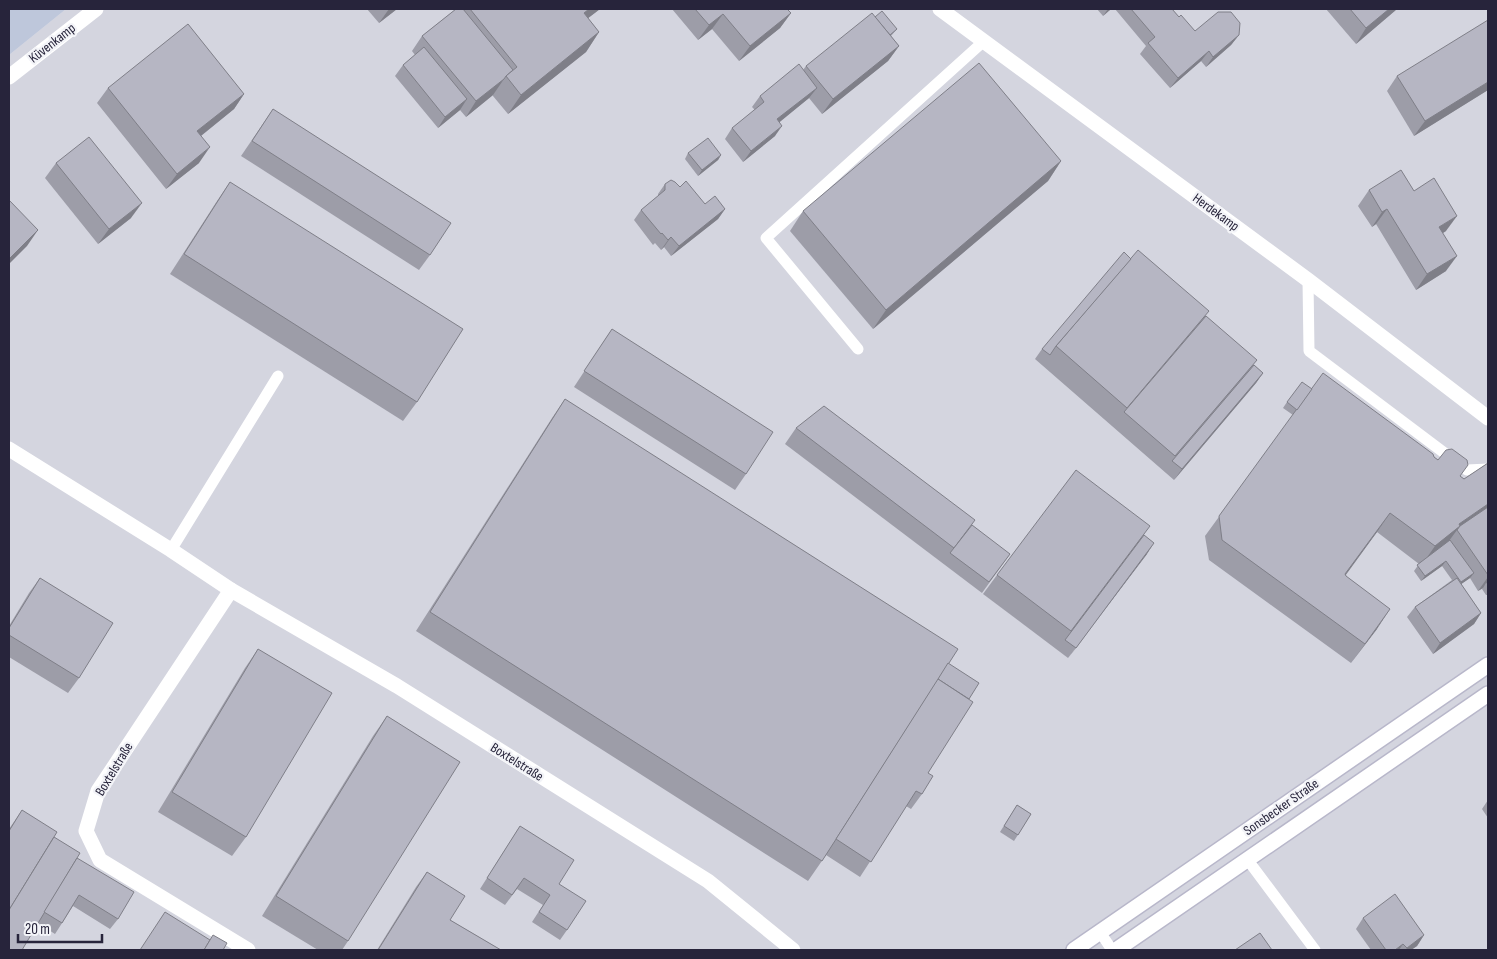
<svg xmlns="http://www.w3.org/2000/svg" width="1497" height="959" font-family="'Sofia Sans Condensed',sans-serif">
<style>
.built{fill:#d4d5df}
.green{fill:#bec7db}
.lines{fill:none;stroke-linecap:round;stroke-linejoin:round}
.secondary-casing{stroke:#b8b7ca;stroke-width:18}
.lane{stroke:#fff;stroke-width:11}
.street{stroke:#fff;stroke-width:15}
.secondary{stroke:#fff;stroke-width:15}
.wall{fill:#9d9da8}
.shaded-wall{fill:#7f7f88}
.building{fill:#b6b6c3;stroke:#7f7f88}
.labels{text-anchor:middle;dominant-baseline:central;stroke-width:4.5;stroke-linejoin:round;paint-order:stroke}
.street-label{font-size:14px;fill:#27243b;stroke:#f3f4f8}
</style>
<rect width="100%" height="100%" fill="#e3e3ec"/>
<polygon class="built" points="66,9 1488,9 1488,950 9,950 9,55"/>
<polygon class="green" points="9,9 66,9 9,55"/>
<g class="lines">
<g class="secondary-casing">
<g id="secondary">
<polyline points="1074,950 1488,665"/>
<polyline points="1116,950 1488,694"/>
</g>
</g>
<g class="lane">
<polyline points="1308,280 1309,351 1467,470 1488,469"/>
<polyline points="858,349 766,238 984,41"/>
<polyline points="171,550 278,376"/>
<polyline points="1247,859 1315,950"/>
<polyline points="1100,932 1112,950"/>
</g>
<g class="street">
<polyline points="940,9 1308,280 1488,418"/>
<polyline points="9,77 96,9"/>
<polyline points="9,449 171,550 231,590 397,686 708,881 793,950"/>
<polyline points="231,590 98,791 86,831 100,860 248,950"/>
</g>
<use href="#secondary" class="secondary"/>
</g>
<g class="wall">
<polygon points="367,9 397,9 379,23"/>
<polygon points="456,9 600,9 588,18 599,32 586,52 508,114 493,96 493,95 466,117 460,110 438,128 395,76 403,65 415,55 412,51 422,36"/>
<polygon points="672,9 787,9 791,13 780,28 739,61 712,29 698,40"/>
<polygon points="1097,9 1111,9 1103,16"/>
<polygon points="1115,9 1172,9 1179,17 1195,31 1239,35 1231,45 1206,67 1201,61 1170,88 1140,54 1146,46"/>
<polygon points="1326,9 1397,9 1356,44"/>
<polygon points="875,17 897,29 891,36 899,46 888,61 822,114 809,98 779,122 775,136 743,162 725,139 732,128 755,110 752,107 760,96 803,70 806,66"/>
<polygon points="1397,76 1488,90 1414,136 1387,91"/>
<polygon points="108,88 244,94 234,109 201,136 199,163 166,189 97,103"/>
<polygon points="273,109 430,255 419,270 241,156"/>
<polygon points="688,153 721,155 718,160 698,176 685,159"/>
<polygon points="1061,161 1048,181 873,329 790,231 803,211"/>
<polygon points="56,163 131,218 98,244 45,178"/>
<polygon points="230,182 417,402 403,421 170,274 217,201"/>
<polygon points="665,184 680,187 705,204 725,209 718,219 671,256 664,247 661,250 655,243 653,245 634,220 641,210 658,196 658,194"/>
<polygon points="1369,190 1414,191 1446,231 1443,233 1446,271 1416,290 1376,224 1372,227 1358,206"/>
<polygon points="1131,259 1206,316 1254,365 1263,373 1256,383 1174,480 1035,359 1042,349"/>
<polygon points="612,329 746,474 735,490 574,387"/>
<polygon points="1312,389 1434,457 1464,479 1488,463 1488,595 1486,595 1482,589 1483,588 1478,591 1470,578 1461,584 1481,613 1474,624 1433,654 1407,617 1415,607 1452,580 1442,566 1421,581 1414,571 1419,564 1377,532 1345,575 1377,629 1351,663 1209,560 1205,536 1293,415 1283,408 1287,402"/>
<polygon points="565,399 948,663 969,699 928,773 922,794 911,809 906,806 860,877 826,855 808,881 416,631 552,418"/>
<polygon points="796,428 1010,554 982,593 785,444"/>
<polygon points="1144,535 1147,554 1068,658 983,594 997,575"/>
<polygon points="40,578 79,678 68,693 9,657 9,626 29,593"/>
<polygon points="258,649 246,837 232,856 158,812 245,668"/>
<polygon points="387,716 348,941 342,950 318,950 262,916 373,736"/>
<polygon points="1488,800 1488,818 1482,809"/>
<polygon points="1017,805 1031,814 1014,841 1000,832"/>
<polygon points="22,810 54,837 77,858 118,919 110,929 73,906 55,934 38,923 9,950 9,829"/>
<polygon points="520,826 559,884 567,930 560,940 532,922 543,905 517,889 505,905 480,889"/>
<polygon points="427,872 450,920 501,950 377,950 416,887"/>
<polygon points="1363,918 1424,935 1417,946 1411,950 1371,950 1356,929"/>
</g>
<g class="shaded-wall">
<polygon points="389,9 397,9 379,23"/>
<polygon points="589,9 600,9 570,32 584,13"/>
<polygon points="1108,9 1111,9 1103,16"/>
<polygon points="1389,9 1397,9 1356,44 1366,28"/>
<polygon points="791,13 780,28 739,61 750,46"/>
<polygon points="723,14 712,29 698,40 709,25"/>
<polygon points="599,32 586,52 508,114 521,95"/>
<polygon points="1239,35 1231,45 1206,67 1213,57"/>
<polygon points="899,46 888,61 822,114 833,99"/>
<polygon points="1209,51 1201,61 1170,88 1178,78"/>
<polygon points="504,79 493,95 466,117 476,101"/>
<polygon points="1488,82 1488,90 1414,136 1425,121"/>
<polygon points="817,88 809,98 770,130 777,119"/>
<polygon points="244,94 234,109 187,147 197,131"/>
<polygon points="467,99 460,110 438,128 445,117"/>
<polygon points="782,126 775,136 743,162 751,151"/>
<polygon points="210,147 199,163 166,189 177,174"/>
<polygon points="721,155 718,160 698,176 702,170"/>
<polygon points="1061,161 1048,181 873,329 886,310"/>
<polygon points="142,203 131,218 98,244 109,229"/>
<polygon points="725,209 718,219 671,256 679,246"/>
<polygon points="1387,209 1376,224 1372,227 1382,212"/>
<polygon points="1457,216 1446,231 1428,242 1439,227"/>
<polygon points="38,230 27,246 9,264 9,259"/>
<polygon points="671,237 664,247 661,250 668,240"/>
<polygon points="1457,256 1446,271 1416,290 1427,274"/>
<polygon points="1263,373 1256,383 1174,480 1182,469"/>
<polygon points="1488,504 1488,515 1457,530 1446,545 1421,566 1435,546 1459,524"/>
<polygon points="1390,513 1377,532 1332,594 1345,574"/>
<polygon points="1154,543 1147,554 1068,658 1076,648"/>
<polygon points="1446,561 1442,566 1421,581 1425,576"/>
<polygon points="1474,573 1470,578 1457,587 1461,582"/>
<polygon points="1488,577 1488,584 1486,583 1483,588 1478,591"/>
<polygon points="1390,609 1377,629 1351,663 1365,644"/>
<polygon points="1481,613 1474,624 1433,654 1440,643"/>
<polygon points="1424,935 1417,946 1411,950 1405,950 1407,948"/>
<polygon points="1403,944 1399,950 1395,950"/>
</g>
<g class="building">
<polygon points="456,9 463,9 513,70 506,76 504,79 476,101 422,36"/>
<polygon points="470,9 589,9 584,13 599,32 521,95 506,76 517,67"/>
<polygon points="695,9 787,9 791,13 750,46 723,14 709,25"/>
<polygon points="1131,9 1172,9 1179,17 1181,15 1195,31 1218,12 1231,12 1240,23 1239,35 1213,57 1209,51 1178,78 1148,43 1155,37"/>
<polygon points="1350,9 1389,9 1366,28"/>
<polygon points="882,11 897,29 890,35 875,17"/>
<polygon points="872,13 899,46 833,99 806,66"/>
<polygon points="1488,20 1488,82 1425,121 1397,76"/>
<polygon points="188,24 244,94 197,131 210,147 177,174 108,88"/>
<polygon points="424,47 467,99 445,117 403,65"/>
<polygon points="979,63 1061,161 886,310 803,211"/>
<polygon points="799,64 817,88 777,119 782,126 751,151 732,128 764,102 760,96"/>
<polygon points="273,109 451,223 430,255 252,141"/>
<polygon points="89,137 142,203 109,229 56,163"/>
<polygon points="708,138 721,155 702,170 688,153"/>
<polygon points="1401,170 1414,191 1434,178 1457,216 1439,227 1457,256 1427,274 1387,209 1382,212 1369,190"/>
<polygon points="671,180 675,182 680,187 686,181 705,204 715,196 725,209 679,246 671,237 668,240 662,233 661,234 641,210 665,190 665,184"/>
<polygon points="230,182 463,329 417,402 184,254"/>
<polygon points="9,200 38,230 9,259"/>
<polygon points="1138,250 1209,311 1127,408 1056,346"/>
<polygon points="1124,252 1131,259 1056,346 1050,355 1042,349"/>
<polygon points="1206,316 1257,360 1175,456 1124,412"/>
<polygon points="612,329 773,432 746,474 584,371"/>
<polygon points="1254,365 1263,373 1182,469 1172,461"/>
<polygon points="1323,373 1433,454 1434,457 1438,460 1446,450 1452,449 1467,460 1468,465 1460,476 1464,479 1488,463 1488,504 1459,524 1460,526 1435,546 1390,513 1345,574 1346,576 1390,609 1365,644 1222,540 1219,516"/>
<polygon points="1302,382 1312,389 1297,410 1287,402"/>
<polygon points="565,399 958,649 822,861 430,612"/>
<polygon points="824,406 975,520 954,548 796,428"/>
<polygon points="1076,470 1150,526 1071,631 997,575"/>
<polygon points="1488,507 1488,575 1457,530 1460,526"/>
<polygon points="972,525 1010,554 989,582 950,553"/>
<polygon points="1144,535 1154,543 1076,648 1065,640"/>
<polygon points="1450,540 1474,573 1461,582 1446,561 1425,576 1417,565"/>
<polygon points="40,578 113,623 79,678 9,635 9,628"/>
<polygon points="1457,578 1481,613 1440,643 1415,607"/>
<polygon points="258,649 332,693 246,837 172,792"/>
<polygon points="948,663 979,683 969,699 938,679"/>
<polygon points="938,679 973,702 928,773 933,776 922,794 916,791 871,862 836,839"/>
<polygon points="387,716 460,762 348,941 276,896"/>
<polygon points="1017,805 1031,814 1018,835 1004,826"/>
<polygon points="22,810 57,832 9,910 9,831"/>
<polygon points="520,826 574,860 559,884 586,901 567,930 539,912 550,895 524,878 512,895 487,878"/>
<polygon points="54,837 80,853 22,950 9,950 9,910"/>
<polygon points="77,858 134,892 118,919 79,895 62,923 44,912"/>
<polygon points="427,872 465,896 450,920 501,950 378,950"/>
<polygon points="1395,894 1424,935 1407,948 1403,944 1395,950 1386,950 1363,918"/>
<polygon points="165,912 210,940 204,950 140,950"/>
<polygon points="1260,933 1272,950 1235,950"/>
<polygon points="213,935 227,943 223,950 204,950"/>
</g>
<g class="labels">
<g class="street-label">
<text transform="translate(52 43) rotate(-38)">Küvenkamp</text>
<text transform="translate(1216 212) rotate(36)">Herdekamp</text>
<text transform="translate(517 762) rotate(32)">Boxtelstraße</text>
<text transform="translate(114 769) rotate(-59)">Boxtelstraße</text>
<text transform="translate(1281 807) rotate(-35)">Sonsbecker Straße</text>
</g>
</g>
<rect width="1497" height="959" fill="none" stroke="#27243b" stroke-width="20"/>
<path d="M18 934v8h84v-8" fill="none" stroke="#27243b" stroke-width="2.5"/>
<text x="25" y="934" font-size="15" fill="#27243b" stroke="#f3f4f8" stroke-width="4" paint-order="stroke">20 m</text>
</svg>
